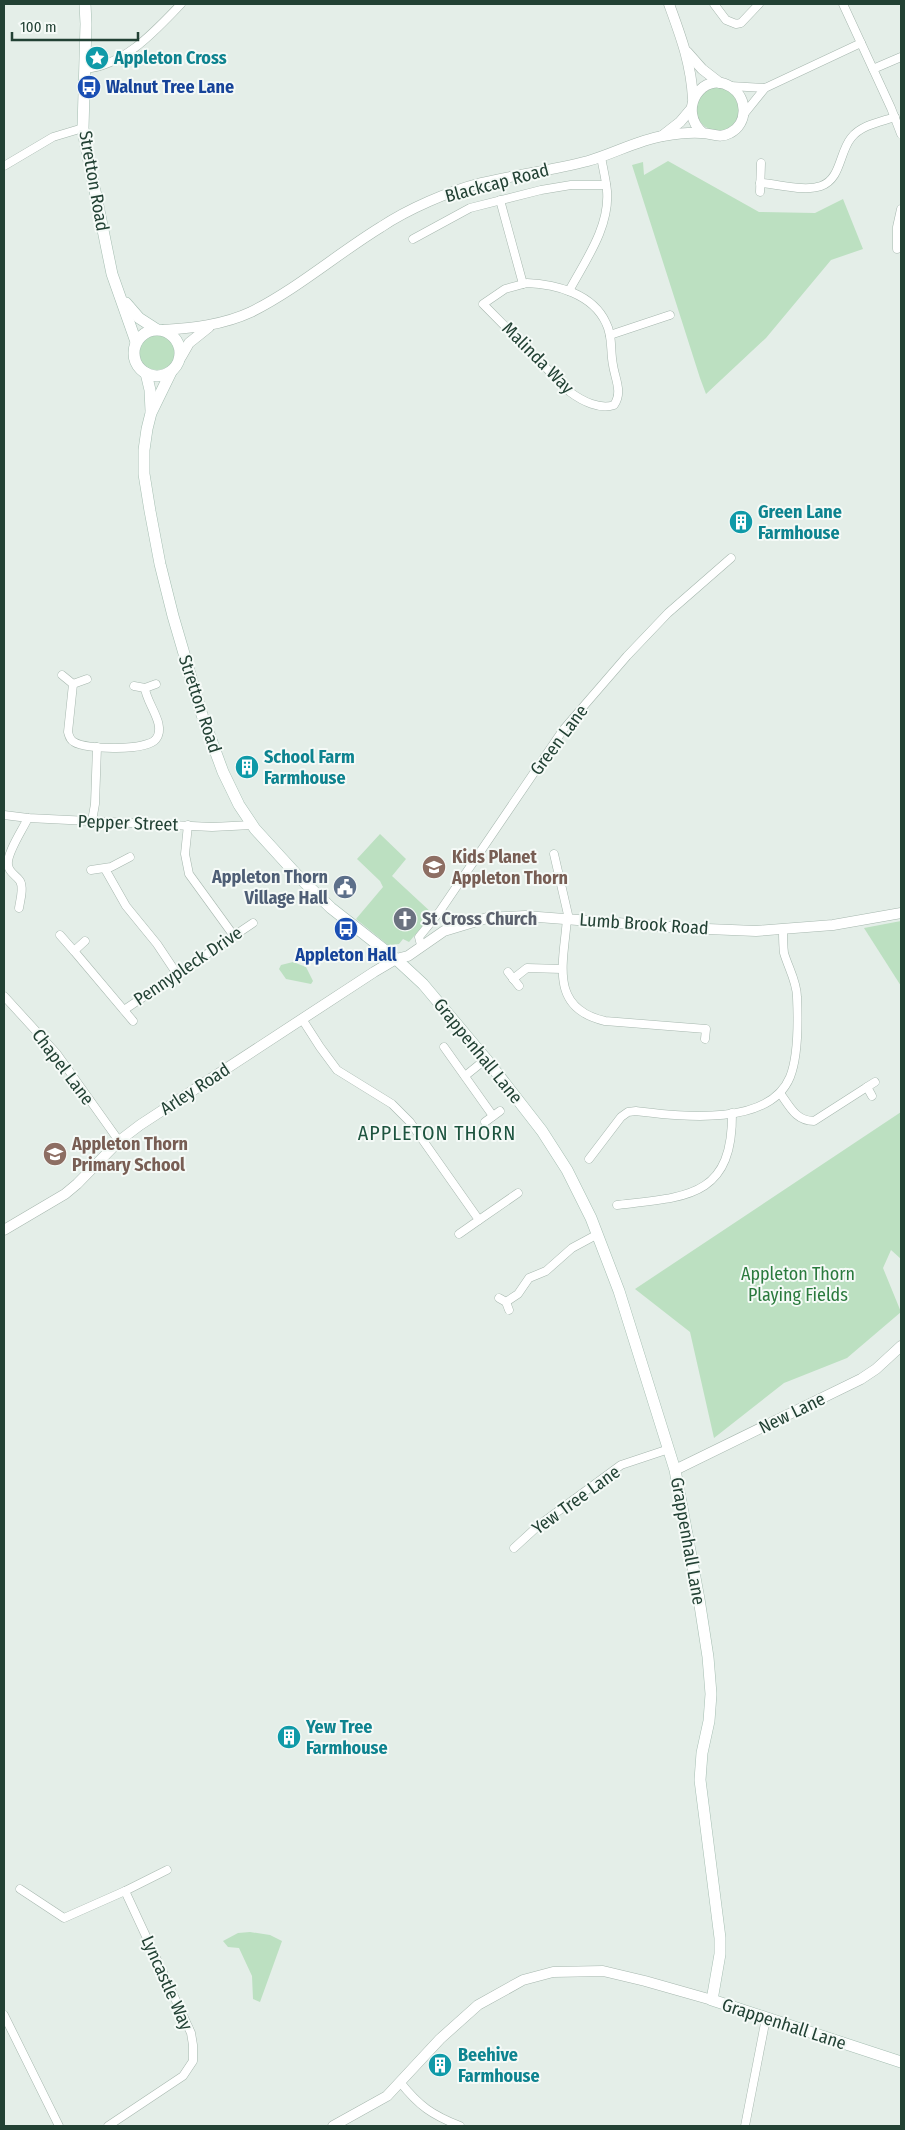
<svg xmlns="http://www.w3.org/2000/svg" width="905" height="2130" font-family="'Fira Sans Condensed',sans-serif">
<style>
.green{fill:#bce0c1}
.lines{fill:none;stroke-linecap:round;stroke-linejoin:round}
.minor-casing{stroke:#a6b7ae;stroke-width:9}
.tertiary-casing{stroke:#a6b7ae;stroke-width:11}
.secondary-casing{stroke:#a4bdb1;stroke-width:12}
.minor{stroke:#fff;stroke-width:8}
.tertiary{stroke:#fff;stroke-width:10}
.secondary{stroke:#fff;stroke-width:11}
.labels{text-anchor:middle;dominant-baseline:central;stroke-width:4;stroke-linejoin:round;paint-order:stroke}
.culture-label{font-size:18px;font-weight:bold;fill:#0d838f;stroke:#f5faf7;text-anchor:start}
.transit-label{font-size:18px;font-weight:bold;fill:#164399;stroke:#f5faf7;text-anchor:start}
.street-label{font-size:18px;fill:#224134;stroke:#f5faf7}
.education-label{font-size:18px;font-weight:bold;fill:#785e54;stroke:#f5faf7;text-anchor:start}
.service-label{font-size:18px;font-weight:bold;fill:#4e5e75;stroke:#f5faf7;text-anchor:end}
.worship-label{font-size:18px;font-weight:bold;fill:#5b616d;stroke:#f5faf7;text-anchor:start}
.park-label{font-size:18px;fill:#2a7a3d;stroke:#f5faf7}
.quarter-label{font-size:20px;letter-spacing:1px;fill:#1d543f;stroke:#f5faf7}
</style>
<rect width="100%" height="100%" fill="#e4eee8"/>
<g class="green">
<circle cx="718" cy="109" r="22"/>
<polygon points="668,161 759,212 815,213 843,199 863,249 831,260 766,338 706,394 700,378 632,165 643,162 644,175"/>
<circle cx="157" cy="351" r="19"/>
<polygon points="380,834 406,859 392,876 433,914 409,942 403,939 399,944 388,945 356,919 383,887 380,881 357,859"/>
<polygon points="901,921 901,986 864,928"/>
<polygon points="293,962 306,967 313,981 311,984 286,979 279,969 281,965"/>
<polygon points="901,1112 901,1259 891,1250 883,1268 901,1312 847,1358 784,1383 714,1438 690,1332 635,1289"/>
<polygon points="250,1932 270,1935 282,1941 260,2002 253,1999 252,1976 239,1948 228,1947 223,1941 238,1933"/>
</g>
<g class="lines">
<g class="minor-casing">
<g id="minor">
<polyline points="714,4 726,20 736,24 741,23 759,4"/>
<polyline points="843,4 891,108 901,134"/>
<path d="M84,69C124,66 155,31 181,4"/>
<polyline points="873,69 901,57"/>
<polyline points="730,86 765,88 861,43"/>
<polyline points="744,114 765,88"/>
<polyline points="4,166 53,137 83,128"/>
<path d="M760,183C779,184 804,192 821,186C841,179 839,153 851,138C861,125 880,122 895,117"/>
<polyline points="760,192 761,163"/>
<polyline points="500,200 523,284"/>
<polyline points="413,239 470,208 541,190 571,185 606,185"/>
<polyline points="897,249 897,227 901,209"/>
<path d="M527,283C556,284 593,294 606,323C613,336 610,351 613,365C615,379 623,392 614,405C600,410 582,401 570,392L483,304L505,289Z"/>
<path d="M569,291C585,261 610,227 607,191C606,180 603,168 601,157"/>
<polyline points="610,335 670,315"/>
<polyline points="62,675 73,684 87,679"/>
<path d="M73,684L68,732C69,736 70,740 74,742C86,750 147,751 156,739C167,725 146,703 145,688"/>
<polyline points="134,686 145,688 156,684"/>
<polyline points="4,815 28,818 212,827 252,825"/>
<polyline points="92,821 95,804 97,747"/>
<polyline points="188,825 185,854 189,874 234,936"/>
<polyline points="554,854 569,919"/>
<polyline points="105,869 126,906 157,944 177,974"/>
<polyline points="91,870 111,867 130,857"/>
<path d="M19,908C20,901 24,888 20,881C16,875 9,873 8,865C6,854 23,829 28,818"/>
<path d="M567,918C564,962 548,1008 605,1021L706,1029L705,1039"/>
<polyline points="60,935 74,951 85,941"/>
<polyline points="421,945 419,937 440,911 563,730 627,656 668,613 731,558"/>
<polyline points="74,951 133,1021"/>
<polyline points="508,972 519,986"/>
<polyline points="513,979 527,968 562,969"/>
<polyline points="4,996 57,1054 119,1141"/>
<polyline points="124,1010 253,923"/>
<polyline points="302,1019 320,1047 337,1070 392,1104 410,1122 479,1220 459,1234"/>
<polyline points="444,1047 493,1116"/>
<polyline points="465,1076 486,1059"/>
<path d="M780,1093C790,1107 796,1121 814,1121L867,1087"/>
<polyline points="872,1096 867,1087 875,1082"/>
<polyline points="485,1122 500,1111"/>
<path d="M589,1159L621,1117L628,1112L636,1111C679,1116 769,1128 790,1077C798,1057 798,1019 797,997C797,982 788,967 784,953C783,945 783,937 783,930"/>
<path d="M617,1205C686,1197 733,1198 732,1113"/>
<polyline points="479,1220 518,1193"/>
<polyline points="499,1298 506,1302 509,1310"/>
<polyline points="506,1302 518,1294 529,1278 546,1271 572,1248 598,1234"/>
<polyline points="514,1548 538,1526 621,1465 669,1449"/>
<polyline points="20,1889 64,1918 125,1891 167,1870"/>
<polyline points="4,2015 59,2126"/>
<path d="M400,2082C419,2106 432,2115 460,2126"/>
<polyline points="108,2126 183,2076 193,2061 193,2045 191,2033 125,1891"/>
<polyline points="745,2126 766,2018"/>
</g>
</g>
<g class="tertiary-casing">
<g id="tertiary">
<path d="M669,4C681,37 691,63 693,99"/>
<polyline points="687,52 702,69 720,83"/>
<polyline points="662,136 680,122 691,109"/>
<path d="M163,330C193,328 223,325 251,312C297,289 337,254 381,227C408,209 449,191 481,183C516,175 553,170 588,161C613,154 638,140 663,136C675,134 689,132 701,133C712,133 719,139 730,133C748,124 748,98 731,87C703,69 676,110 703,133"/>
<polyline points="181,357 189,343 209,327"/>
<polyline points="4,1230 65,1194 77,1184 119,1141 140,1125 374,972 396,959 408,956 444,931 487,918 525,916 683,928 756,931 833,925 901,913"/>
<polyline points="675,1470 861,1379 876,1369 901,1346"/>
<polyline points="333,2126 387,2096 440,2039 478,2005 523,1980 553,1972 603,1971 645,1981 712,2000"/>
</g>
</g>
<g class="secondary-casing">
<g id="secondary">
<polyline points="85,4 86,24 83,128 85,142 112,274 136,342"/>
<polyline points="126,303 139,318 156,329"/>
<circle cx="157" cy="353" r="23"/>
<polyline points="171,372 151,413 147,429 144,450 144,474 150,511 160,564 173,616 202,715 223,772 239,805 255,829 297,875 331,908 396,959 423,984 486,1059 542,1131 567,1170 591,1218 619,1291 675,1470 699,1599 708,1657 711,1694 709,1721 702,1753 700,1780 720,1938 720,1954 712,2000 901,2062"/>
<polyline points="146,373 150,390 151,411"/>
</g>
</g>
<use href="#minor" class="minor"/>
<use href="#tertiary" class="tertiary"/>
<use href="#secondary" class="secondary"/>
</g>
<defs>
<g id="sight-disc" transform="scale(1.25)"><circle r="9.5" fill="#0f9aa8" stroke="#f5faf7"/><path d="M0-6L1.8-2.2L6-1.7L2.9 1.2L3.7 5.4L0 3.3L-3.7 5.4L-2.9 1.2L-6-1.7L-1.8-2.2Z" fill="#fff"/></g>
<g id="bus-disc" transform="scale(1.25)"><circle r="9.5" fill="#1a4fb4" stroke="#f5faf7"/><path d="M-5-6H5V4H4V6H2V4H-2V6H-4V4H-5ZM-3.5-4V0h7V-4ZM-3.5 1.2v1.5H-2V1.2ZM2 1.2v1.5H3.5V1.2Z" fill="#fff"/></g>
<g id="building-disc" transform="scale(1.25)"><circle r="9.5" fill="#0f9aa8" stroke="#f5faf7"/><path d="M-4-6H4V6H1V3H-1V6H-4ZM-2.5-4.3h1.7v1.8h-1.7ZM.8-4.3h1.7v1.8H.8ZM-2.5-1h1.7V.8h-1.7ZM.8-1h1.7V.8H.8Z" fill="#fff"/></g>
<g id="school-disc" transform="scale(1.25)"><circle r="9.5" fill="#8d6e63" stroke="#f5faf7"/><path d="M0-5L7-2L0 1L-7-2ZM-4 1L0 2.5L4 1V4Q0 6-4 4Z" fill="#fff"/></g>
<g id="civic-disc" transform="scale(1.25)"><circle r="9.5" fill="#5c6f8a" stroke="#f5faf7"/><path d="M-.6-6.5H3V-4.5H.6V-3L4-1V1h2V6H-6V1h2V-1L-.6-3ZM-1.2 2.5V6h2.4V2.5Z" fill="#fff"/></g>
<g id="church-disc" transform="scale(1.25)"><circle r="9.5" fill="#6b7280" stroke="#f5faf7"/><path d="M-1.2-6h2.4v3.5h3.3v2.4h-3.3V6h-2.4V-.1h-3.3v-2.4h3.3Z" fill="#fff"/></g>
</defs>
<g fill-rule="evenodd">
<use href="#sight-disc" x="97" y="58"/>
<use href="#bus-disc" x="89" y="87"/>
<use href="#building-disc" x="741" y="522"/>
<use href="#building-disc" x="247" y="767"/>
<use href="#school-disc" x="434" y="867"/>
<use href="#civic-disc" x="345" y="887"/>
<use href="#church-disc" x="405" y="919"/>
<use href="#bus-disc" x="346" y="929"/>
<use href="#school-disc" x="55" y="1154"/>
<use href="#building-disc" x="289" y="1737"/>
<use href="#building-disc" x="440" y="2065"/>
</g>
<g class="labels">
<g class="culture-label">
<text x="114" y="58">Appleton Cross</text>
<text x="758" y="512">Green Lane<tspan x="758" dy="21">Farmhouse</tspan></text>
<text x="264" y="757">School Farm<tspan x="264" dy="21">Farmhouse</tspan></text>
<text x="306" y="1727">Yew Tree<tspan x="306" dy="21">Farmhouse</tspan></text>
<text x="458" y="2055">Beehive<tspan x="458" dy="21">Farmhouse</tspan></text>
</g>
<g class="transit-label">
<text x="106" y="87">Walnut Tree Lane</text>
<text x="346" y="955" text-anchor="middle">Appleton Hall</text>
</g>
<g class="street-label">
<text transform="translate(94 181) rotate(80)">Stretton Road</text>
<text transform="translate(497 183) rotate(-15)">Blackcap Road</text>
<text transform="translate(538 358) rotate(45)">Malinda Way</text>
<text transform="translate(200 704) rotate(72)">Stretton Road</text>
<text transform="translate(559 740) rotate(-53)">Green Lane</text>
<text transform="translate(128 823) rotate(2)">Pepper Street</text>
<text transform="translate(644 924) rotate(4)">Lumb Brook Road</text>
<text transform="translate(188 966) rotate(-34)">Pennypleck Drive</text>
<text transform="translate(478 1051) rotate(51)">Grappenhall Lane</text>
<text transform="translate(63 1067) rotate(53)">Chapel Lane</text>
<text transform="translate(195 1089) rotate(-33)">Arley Road</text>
<text transform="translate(792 1413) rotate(-26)">New Lane</text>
<text transform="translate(576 1500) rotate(-36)">Yew Tree Lane</text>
<text transform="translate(688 1541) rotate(80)">Grappenhall Lane</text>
<text transform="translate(167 1983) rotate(66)">Lyncastle Way</text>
<text transform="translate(784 2024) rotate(18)">Grappenhall Lane</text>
</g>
<g class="education-label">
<text x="452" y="857">Kids Planet<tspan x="452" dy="21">Appleton Thorn</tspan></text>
<text x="72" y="1144">Appleton Thorn<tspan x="72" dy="21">Primary School</tspan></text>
</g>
<g class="service-label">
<text x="328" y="877">Appleton Thorn<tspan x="328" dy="21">Village Hall</tspan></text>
</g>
<g class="worship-label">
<text x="422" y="919">St Cross Church</text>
</g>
<g class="park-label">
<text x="798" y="1274">Appleton Thorn<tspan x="798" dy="21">Playing Fields</tspan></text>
</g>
<g class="quarter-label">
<text x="437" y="1133">APPLETON THORN</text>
</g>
</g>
<rect width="905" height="2130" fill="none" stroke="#224134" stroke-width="10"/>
<path d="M12 32v8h126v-8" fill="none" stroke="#224134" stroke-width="2.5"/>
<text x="20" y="32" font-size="15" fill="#224134" stroke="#f5faf7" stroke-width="4" paint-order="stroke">100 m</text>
</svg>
